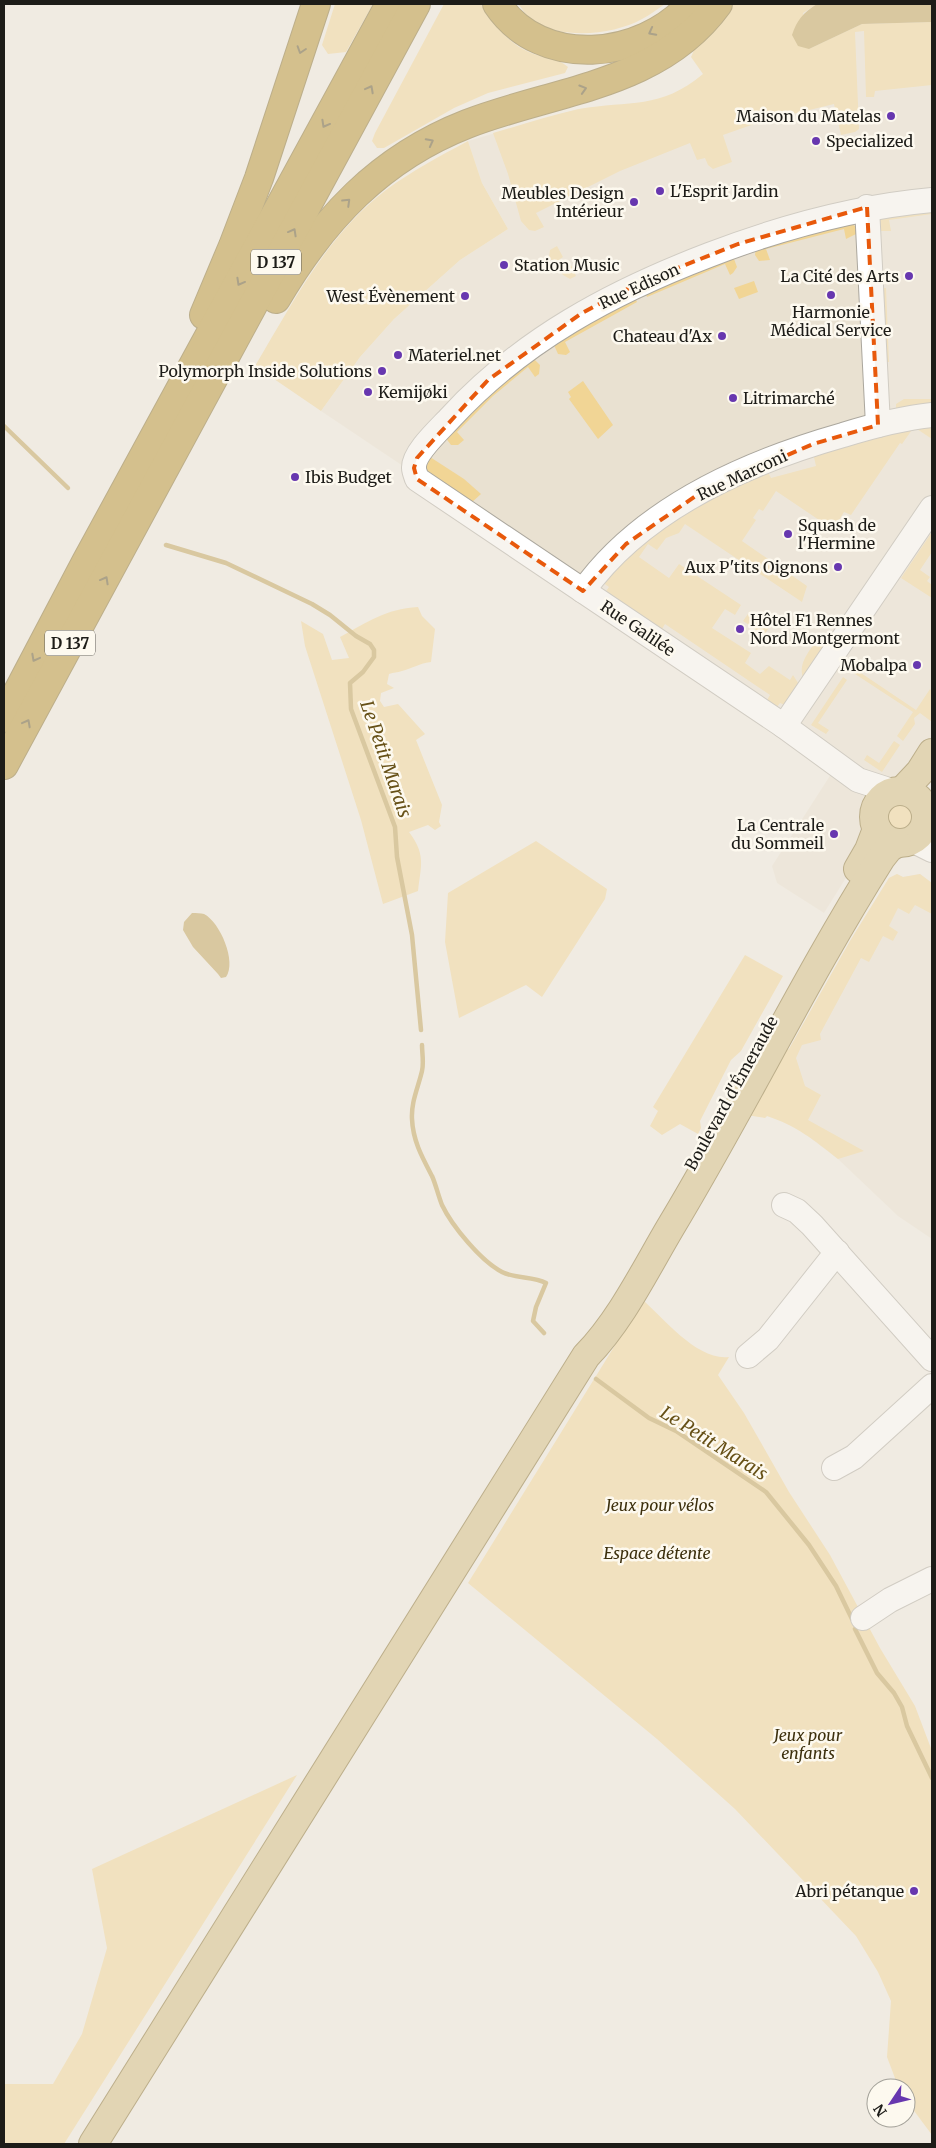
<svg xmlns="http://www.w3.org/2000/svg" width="936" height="2148" font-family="Merriweather,serif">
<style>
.built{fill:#e9e1d1}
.green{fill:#f1d595}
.water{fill:#bc9d50}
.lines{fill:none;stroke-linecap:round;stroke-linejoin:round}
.stream{stroke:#bc9d50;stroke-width:4.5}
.minor-casing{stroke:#aba79e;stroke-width:26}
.major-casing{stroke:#7d6521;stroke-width:30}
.highway-casing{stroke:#7d6521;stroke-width:30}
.minor{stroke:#fff;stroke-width:24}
.major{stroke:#d0ba7d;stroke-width:28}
.highway{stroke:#b18c26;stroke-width:28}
.oneway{stroke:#58491e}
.marked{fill:none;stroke:#e8590c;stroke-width:4;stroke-dasharray:10 6;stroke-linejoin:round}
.poi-dot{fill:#6737af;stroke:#fdf9ef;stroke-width:2}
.labels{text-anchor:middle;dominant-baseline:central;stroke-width:5;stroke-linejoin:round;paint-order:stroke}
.shield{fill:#fdf9ef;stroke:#605e58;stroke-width:1}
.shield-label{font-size:15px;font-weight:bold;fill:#1d1c18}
.poi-label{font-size:16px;fill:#1d1c18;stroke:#fdf9ef;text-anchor:end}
.street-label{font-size:16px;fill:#1d1c18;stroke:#fdf9ef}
.park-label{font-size:16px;font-style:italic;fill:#3c2f0c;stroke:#fdf9ef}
.water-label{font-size:18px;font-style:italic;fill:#665016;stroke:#fdf9ef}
</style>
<rect width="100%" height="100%" fill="#f0ebe2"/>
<g class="built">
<polygon points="789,4 932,4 932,746 920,764 877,793 869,805 868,837 864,849 824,913 777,883 772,866 833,771 400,464 321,411 360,357 394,319 460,260 508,229 482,183 468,141 578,109 650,102 669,96 690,85"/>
<polygon points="897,874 903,877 920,874 932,883 932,1239 898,1216 838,1159 800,1130 786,1122 767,1116 765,1118 782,1053 789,1049 850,941 889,878"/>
</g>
<g class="green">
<polygon points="335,4 373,4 346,52 328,54 322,45"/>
<path d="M444,4H481C493,24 509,44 531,53C544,58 558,58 568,67L565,73L488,93L454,108L384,148H377L372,141L375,133Z"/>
<path d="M518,4H665C657,9 650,15 642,19C613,35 563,40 533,21C527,18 523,9 518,4Z"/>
<path d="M734,4H817L803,13L809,49L862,24L932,22V85L875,91L874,97H866L864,31L855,32L859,129L855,132L841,135L834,104L760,122L723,135L732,162L713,169L708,165L705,158L697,160L690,143L620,171L536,213L544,227L535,231L529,230L521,221L508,174L493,133C522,125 551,115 579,109C630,100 660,110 703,74L691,57L696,46Z"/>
<path d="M468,141L482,183L508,229L460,260L394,319L360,357L321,411L255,366C292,304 327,235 386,190C412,171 440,156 468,141Z"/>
<polygon points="932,208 932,214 889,220 891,231 880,231 878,221 881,217"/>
<polygon points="850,222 857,228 856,234 846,239 844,229 766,249 770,260 759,261 755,255 756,247"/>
<polygon points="557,246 563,257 560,259 565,268 571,265 576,276 570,279 563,275 549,257 550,250"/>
<polygon points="731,257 734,259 737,267 733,273 730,275 725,264 647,297 644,290"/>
<polygon points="754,281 758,292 739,299 734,288"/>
<polygon points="881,288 886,288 889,362 882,362"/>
<polygon points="634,295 637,302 565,342 570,352 566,355 558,354 554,345"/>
<polygon points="533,358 540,365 539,374 535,377 528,367 493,396 457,432 464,440 458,445 451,445 445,437 459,418"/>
<polygon points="583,381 613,425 598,439 569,399 571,397 568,392"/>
<polygon points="904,399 932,399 932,408 896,412 896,404"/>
<polygon points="932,421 932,439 914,427 902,444 900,443 851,515 844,512 836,525 828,526 776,491 763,511 759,509 753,518 756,520 742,541 807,586 802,602 685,524 679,533 666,538 657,550 648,544 639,557 669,578 679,564 741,605 735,615 725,609 712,628 751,653 745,663 760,674 769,666 790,680 793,675 800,686 785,705 780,703 776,708 764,705 770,695 665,624 659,634 604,594 609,587 602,582 604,576 675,517 767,470 771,478 816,466 813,453"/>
<polygon points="430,457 464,479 481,494 471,503 466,503 425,470"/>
<polygon points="932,532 932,552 920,570 930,577 927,581 932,585 932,598 901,578"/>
<path d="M418,607L422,616L435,629L431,662C417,664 414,668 402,671C397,673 394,672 389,674L387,684L394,688L381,693L380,701L384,707L398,704L425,734L416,740L442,805L439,822L441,826L435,830L428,825L409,832C426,855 421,864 418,891L383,904L361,820L305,646L301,621L323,634L332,660L349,658L340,637C368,622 385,609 418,607Z"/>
<polygon points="750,611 766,623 773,613 777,616 764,635 743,621"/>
<path d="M816,641L826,648L804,680C797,665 808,653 816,641Z"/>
<polygon points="855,669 916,710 930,689 932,691 932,722 920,713 914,718 915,724 903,741 897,736 913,712 852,672"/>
<polygon points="843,677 847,680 818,723 829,730 826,734 811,725"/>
<polygon points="894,741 900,745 882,772 864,760 867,755 879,763"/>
<circle cx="900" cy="817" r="14"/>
<polygon points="536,841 607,889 605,899 542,997 526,985 459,1018 445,942 448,893"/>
<path d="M897,874L903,877L920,874L932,883V914L915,905L909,914L898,908L889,926L898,932L893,941L883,936L869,962L861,958L820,1034L821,1040L802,1045L796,1058L805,1086L821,1095L808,1120L864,1151L838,1159C814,1140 797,1126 767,1116L765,1118L746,1115L782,1053L789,1049L850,941L889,878Z"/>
<polygon points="745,955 783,976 741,1051 731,1060 700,1121 701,1128 698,1134 680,1124 662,1135 650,1126 658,1111 653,1107"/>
<path d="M643,1300C664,1319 698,1361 729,1357L718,1375L744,1413L789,1492L830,1555L880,1648L915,1706L932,1751V2135L906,2100V2088H897L895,2085L898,2086L887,2057L891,2001L878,1972L856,1936L735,1809L657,1739L468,1583Z"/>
<polygon points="297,1775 64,2144 5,2144 4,2084 53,2084 82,2034 107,1948 92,1869"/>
</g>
<g class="water">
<path d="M817,4H932V22L862,24L809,49L798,46L792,35C797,20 803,13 817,4Z"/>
<path d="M192,913C196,913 201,913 204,914C220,922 237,962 226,977L221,978L218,974L193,947L183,930L184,922Z"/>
</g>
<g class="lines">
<g class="stream">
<polyline points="4,426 68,488"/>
<polyline points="166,545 226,563 312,604 330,615 356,636 370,644 374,650 374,657 363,672 350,683 351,709 395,827 397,857 412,935 421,1030"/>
<path d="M422,1045C422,1053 424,1063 422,1071C418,1088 411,1102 412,1119C413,1141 422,1157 432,1176C436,1185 438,1195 442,1205C452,1226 481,1261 502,1272C516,1279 533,1276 546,1283L536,1307L533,1321L544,1333"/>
<polyline points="596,1379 649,1418 676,1431 766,1492 809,1545 836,1586 852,1619"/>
<polyline points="855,1629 877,1673 894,1693 902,1707 907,1726 932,1778"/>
</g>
<g class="minor-casing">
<g id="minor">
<polyline points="867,207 878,425"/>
<path d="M583,591C642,508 748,462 843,435C872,426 902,418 932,415"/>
<polyline points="784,726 932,508"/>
<path d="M892,791L858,780L784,726L417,479C416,476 414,471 414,468C413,453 441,428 451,417C522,340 612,292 709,255C782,227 854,207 932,200"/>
<polyline points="926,824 932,835"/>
<polyline points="912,840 932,850"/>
<polyline points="784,1205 797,1211 812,1225 932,1359"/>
<polyline points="748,1356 768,1339 837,1252"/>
<polyline points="834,1468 854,1457 932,1386"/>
<polyline points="863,1618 890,1600 932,1579"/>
</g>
</g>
<g class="major-casing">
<g id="major">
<polyline points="903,790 920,772 932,753"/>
<circle cx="900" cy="817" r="26"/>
<polyline points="858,869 869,850 877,829"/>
<path d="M93,2144L586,1356C622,1319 646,1268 673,1223C745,1103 806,977 881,858L889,848L897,843"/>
</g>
</g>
<g class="highway-casing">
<g id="highway">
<path d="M497,4C541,70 642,60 691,4"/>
<path d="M276,299C323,219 380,158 467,124C554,90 659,86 718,4"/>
<polyline points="204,315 233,246 259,178 316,4"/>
<polyline points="4,718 86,562 390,4"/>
<polyline points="4,765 416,4"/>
</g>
</g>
<use href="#minor" class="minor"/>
<use href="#major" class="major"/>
<use href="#highway" class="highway"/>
</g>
<defs><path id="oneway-chevron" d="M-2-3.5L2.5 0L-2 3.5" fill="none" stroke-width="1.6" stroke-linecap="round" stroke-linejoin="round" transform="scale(1.25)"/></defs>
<g class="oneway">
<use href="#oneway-chevron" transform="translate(652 32) rotate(152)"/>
<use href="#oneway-chevron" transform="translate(301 50) rotate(108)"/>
<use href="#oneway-chevron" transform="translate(370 89) rotate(-62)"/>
<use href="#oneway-chevron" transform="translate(583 89) rotate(-17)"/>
<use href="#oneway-chevron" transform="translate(325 124) rotate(119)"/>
<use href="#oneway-chevron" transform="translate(430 142) rotate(-28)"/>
<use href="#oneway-chevron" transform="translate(347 202) rotate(-44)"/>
<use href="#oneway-chevron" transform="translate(293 232) rotate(-61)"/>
<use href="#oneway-chevron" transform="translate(240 282) rotate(119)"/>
<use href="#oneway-chevron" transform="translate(105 580) rotate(-61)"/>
<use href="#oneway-chevron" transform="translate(35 658) rotate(118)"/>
<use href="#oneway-chevron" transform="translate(27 723) rotate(-62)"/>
</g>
<path d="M0 0H936V2148H0ZM867,207L878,425L813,444L700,493L626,544L583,591L417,479L414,468L417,458L488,380L582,313L635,285L738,244Z" fill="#f0ebe2" fill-opacity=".55" fill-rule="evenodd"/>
<path class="marked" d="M867,207L878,425L813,444L700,493L626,544L583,591L417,479L414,468L417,458L488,380L582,313L635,285L738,244Z"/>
<g class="poi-dot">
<circle cx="891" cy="116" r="5"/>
<circle cx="816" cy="141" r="5"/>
<circle cx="660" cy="191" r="5"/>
<circle cx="634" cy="202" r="5"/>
<circle cx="504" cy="265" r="5"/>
<circle cx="909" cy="276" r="5"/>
<circle cx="831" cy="295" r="5"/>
<circle cx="465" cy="296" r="5"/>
<circle cx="722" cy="336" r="5"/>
<circle cx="398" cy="355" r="5"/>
<circle cx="382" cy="371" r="5"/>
<circle cx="368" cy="392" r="5"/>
<circle cx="733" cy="398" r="5"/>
<circle cx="295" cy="477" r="5"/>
<circle cx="788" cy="534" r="5"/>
<circle cx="838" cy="567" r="5"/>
<circle cx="740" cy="629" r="5"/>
<circle cx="917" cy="665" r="5"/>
<circle cx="834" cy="834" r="5"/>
<circle cx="914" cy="1891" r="5"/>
</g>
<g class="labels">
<g class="shield">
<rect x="251" y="249.5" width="50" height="25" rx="4"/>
<rect x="45" y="630.5" width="50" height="25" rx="4"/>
</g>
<g class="shield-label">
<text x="276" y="262">D 137</text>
<text x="70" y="643">D 137</text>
</g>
<g class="poi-label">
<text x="881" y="116">Maison du Matelas</text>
<text x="826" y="141" text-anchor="start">Specialized</text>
<text x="670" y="191" text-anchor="start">L'Esprit Jardin</text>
<text x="624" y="193">Meubles Design<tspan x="624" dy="18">Intérieur</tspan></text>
<text x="514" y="265" text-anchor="start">Station Music</text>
<text x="899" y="276">La Cité des Arts</text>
<text x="455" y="296">West Évènement</text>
<text x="831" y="312" text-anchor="middle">Harmonie<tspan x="831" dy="18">Médical Service</tspan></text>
<text x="712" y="336">Chateau d'Ax</text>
<text x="408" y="355" text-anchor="start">Materiel.net</text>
<text x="372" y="371">Polymorph Inside Solutions</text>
<text x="378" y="392" text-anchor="start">Kemijøki</text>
<text x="743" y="398" text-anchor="start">Litrimarché</text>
<text x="305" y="477" text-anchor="start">Ibis Budget</text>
<text x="798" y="525" text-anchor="start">Squash de<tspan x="798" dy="18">l'Hermine</tspan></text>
<text x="828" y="567">Aux P'tits Oignons</text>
<text x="750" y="620" text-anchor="start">Hôtel F1 Rennes<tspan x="750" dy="18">Nord Montgermont</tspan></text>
<text x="907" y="665">Mobalpa</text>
<text x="824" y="825">La Centrale<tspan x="824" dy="18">du Sommeil</tspan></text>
<text x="904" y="1891">Abri pétanque</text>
</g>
<g class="street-label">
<text transform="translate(639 286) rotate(-25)">Rue Edison</text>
<text transform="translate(742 475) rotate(-25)">Rue Marconi</text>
<text transform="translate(638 628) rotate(34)">Rue Galilée</text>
<text transform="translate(731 1093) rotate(-61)">Boulevard d'Émeraude</text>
</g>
<g class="park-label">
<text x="660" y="1505">Jeux pour vélos</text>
<text x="657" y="1553">Espace détente</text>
<text x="808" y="1735">Jeux pour<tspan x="808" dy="18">enfants</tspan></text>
</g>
<g class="water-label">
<text transform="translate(386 759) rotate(71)">Le Petit Marais</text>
<text transform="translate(714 1443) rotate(32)">Le Petit Marais</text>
</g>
</g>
<rect width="936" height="2148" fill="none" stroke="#1d1c18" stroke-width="10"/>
<g transform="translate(891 2103) rotate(235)"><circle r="24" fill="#fdf9ef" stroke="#a3a199"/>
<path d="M0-4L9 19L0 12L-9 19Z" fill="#6737af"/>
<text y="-8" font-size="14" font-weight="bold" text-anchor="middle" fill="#1d1c18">N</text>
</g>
</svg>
